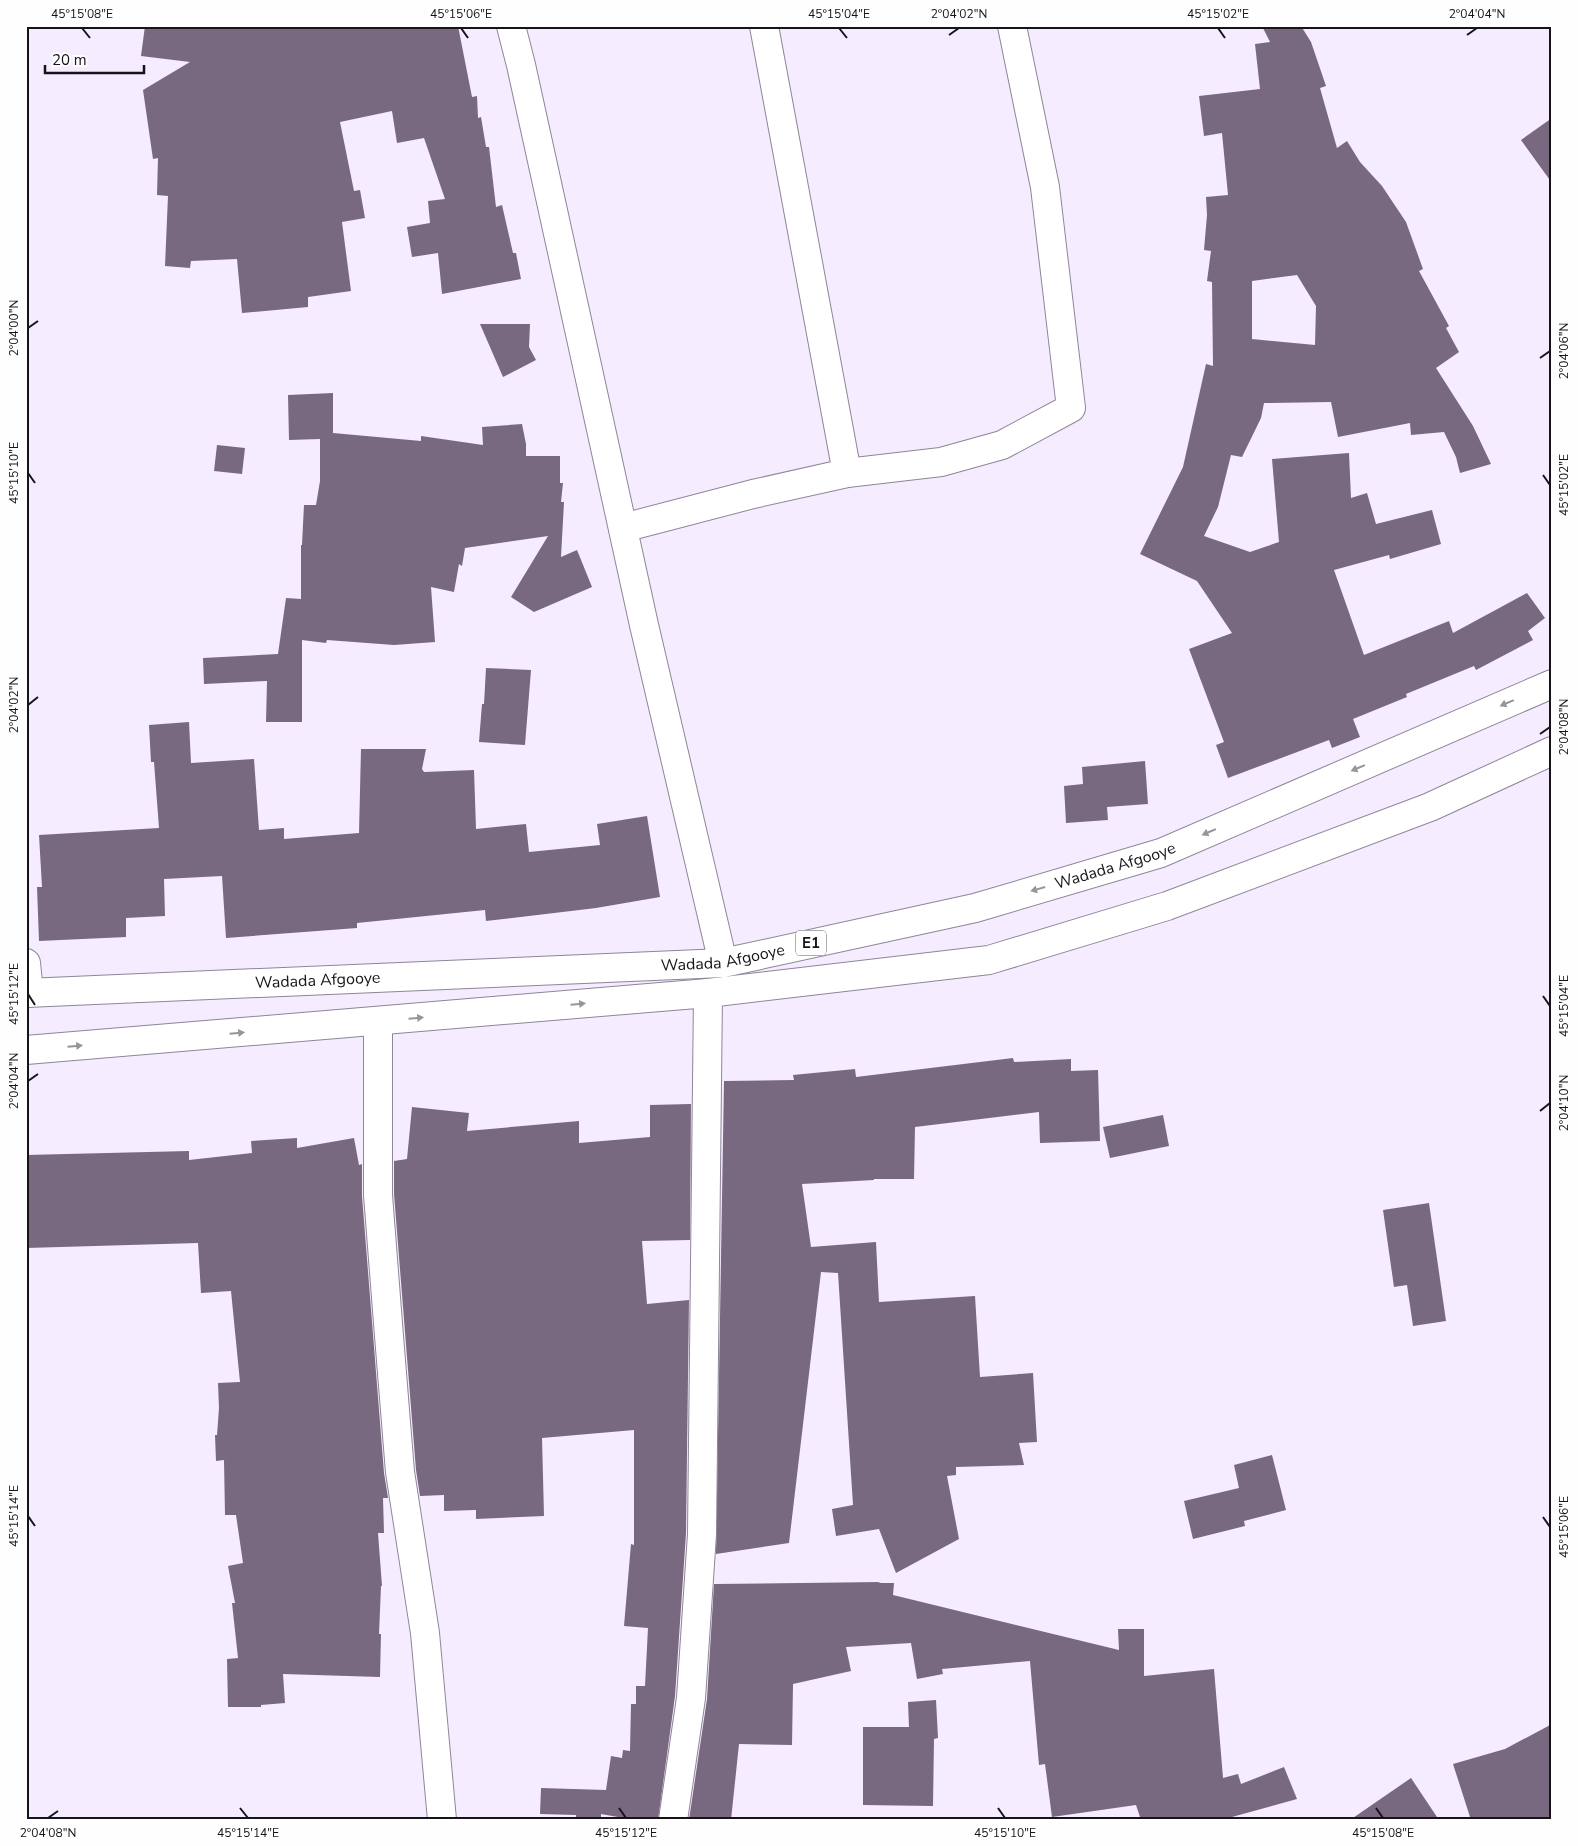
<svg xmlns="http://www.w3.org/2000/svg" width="1578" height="1846" font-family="'Nunito Sans',sans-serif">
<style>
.building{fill:#786880;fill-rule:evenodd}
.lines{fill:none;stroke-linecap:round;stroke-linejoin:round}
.minor-casing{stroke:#8e8596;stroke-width:30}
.highway-casing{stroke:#8e8596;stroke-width:30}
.minor{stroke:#fff;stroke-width:28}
.highway{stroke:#fff;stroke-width:28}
.oneway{fill:#969598}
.ticks{fill:none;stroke:#161319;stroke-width:2}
.labels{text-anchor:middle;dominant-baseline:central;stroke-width:4.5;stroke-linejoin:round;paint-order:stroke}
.shield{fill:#fefefe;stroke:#5c5a5e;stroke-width:1}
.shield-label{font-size:15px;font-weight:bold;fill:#161319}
.street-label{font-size:16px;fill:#161319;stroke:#fefefe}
.neatline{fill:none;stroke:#161319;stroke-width:2}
.ticks-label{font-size:12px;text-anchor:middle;fill:#161319}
</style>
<rect width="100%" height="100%" fill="#f5ecff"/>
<g class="building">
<polygon points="145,26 458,26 472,97 477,96 478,118 481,117 486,147 489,147 496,207 502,205 513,253 516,253 521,279 442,294 438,253 412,257 407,227 430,223 428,201 445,199 424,138 397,143 392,111 340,122 354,191 360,190 365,218 342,222 351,291 308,297 308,307 242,313 237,259 191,261 190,268 165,266 168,196 157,195 158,158 153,159 143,90 190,62 141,56"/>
<path d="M1262,26H1301L1311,42L1326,86L1320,88L1337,148L1347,141L1360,162L1382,186L1406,222L1423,269L1419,271L1449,326L1446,328L1459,352L1436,368L1473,426L1491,464L1460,473L1456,457L1444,432L1411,435L1410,423L1338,437L1331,402L1264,403L1261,418L1242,457L1231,455L1218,507L1204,536L1250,552L1279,542L1272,459L1349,453L1351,498L1367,493L1376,524L1432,510L1441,544L1390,559L1389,555L1334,570L1364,655L1449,621L1453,633L1527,593L1545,618L1528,631L1533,640L1476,670L1474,666L1406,694L1407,697L1353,719L1360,737L1332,748L1329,740L1228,778L1216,745L1224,742L1189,649L1232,633L1197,581L1140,554L1183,467L1206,364L1213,366L1212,282L1207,281L1211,251L1204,250L1207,215L1206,197L1228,195L1222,133L1204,136L1199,96L1260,89L1255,44L1270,42ZM1297,275L1316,306L1315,345L1252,339V281Z"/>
<polygon points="1552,118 1552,183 1521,140"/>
<polygon points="480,324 530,324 529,347 536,360 503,377"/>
<polygon points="333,393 333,433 421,441 421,436 483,445 482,427 522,424 526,444 526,456 560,456 560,483 563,483 561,502 564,502 561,557 577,550 592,587 534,612 511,597 548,536 465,548 462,566 459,564 454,592 431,587 435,642 394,645 327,640 326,643 302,640 302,722 266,722 267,681 204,684 203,658 278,654 286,598 301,599 301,545 302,545 304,505 316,505 320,481 320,439 289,440 288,395"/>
<polygon points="217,445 245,448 242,474 214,471"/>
<polygon points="486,668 531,670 525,745 479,742 482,704 484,704"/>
<polygon points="189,722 191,763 254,759 259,830 284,828 284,839 359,833 361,749 426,749 422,769 424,772 474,770 476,829 526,824 529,852 600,845 597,824 647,816 660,897 596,908 486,921 485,910 357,923 357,928 226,938 222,876 164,879 165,916 126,918 126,937 39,941 37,887 42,887 39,835 159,828 154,762 151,762 149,725"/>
<polygon points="1145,761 1148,804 1107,807 1108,820 1066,823 1064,786 1083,784 1082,767"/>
<polygon points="1013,1058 1014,1062 1071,1059 1071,1071 1098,1070 1100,1141 1040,1143 1039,1112 915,1127 914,1179 874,1179 874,1180 802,1184 811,1247 876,1242 879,1302 975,1296 980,1377 1033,1373 1037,1442 1019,1443 1024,1465 956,1467 956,1475 947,1476 959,1539 896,1573 879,1529 836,1536 832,1509 853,1505 838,1273 821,1272 789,1543 716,1554 724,1081 794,1080 793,1075 855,1069 856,1077"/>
<polygon points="691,1104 690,1240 642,1241 647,1304 689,1300 686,1533 675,1696 658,1820 635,1820 601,1814 601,1820 576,1820 576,1815 540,1814 541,1788 606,1790 611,1756 622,1758 623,1750 630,1751 631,1704 636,1704 636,1686 645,1686 648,1628 624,1626 631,1544 634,1545 634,1430 542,1438 544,1516 476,1519 476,1510 444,1511 444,1495 420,1496 416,1470 394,1194 394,1161 407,1159 412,1107 469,1113 467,1131 579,1121 579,1143 650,1137 650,1105"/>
<polygon points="1163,1115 1169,1146 1110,1158 1103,1127"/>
<polygon points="297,1138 297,1148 354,1138 359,1165 362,1164 362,1196 384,1473 388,1498 383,1498 384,1533 378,1533 382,1586 381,1586 379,1634 381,1634 380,1677 283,1674 285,1703 261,1705 261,1707 228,1707 227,1659 238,1658 232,1603 235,1603 228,1566 243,1563 236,1515 225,1515 224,1460 216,1461 215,1435 217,1435 219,1408 218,1383 240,1382 231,1291 201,1293 198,1243 26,1248 26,1155 189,1151 189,1160 252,1153 251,1141"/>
<polygon points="1429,1203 1446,1321 1413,1326 1407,1285 1394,1287 1383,1210"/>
<polygon points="1272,1455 1286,1510 1244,1521 1245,1526 1193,1539 1184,1501 1239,1488 1234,1465"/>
<polygon points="881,1582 878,1583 894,1583 893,1595 1119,1650 1118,1629 1144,1629 1144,1676 1214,1669 1223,1778 1238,1774 1241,1784 1284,1767 1297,1799 1221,1820 1141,1820 1136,1805 1052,1817 1045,1764 1039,1765 1030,1661 942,1669 943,1674 917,1679 911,1643 846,1647 851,1671 793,1684 792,1745 739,1744 731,1820 689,1820 707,1699 714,1584"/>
<polygon points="936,1700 938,1738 934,1739 933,1806 863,1805 863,1727 909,1727 908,1702"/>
<polygon points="1552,1724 1552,1820 1471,1820 1453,1764 1505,1749"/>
<polygon points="1411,1778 1439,1820 1350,1820"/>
</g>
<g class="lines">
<g class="minor-casing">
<g id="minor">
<polyline points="511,26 521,65 644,625 723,963"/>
<polyline points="847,473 941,462 1002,445 1071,408 1045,187 1012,26"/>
<polyline points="623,528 753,494 847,473 764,26"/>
<polyline points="26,963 29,993"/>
<polyline points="378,1021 378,1195 389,1336 400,1472 425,1633 442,1820"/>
<polyline points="673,1820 691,1698 702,1534 708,993"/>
</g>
</g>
<g class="highway-casing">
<g id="highway">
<path id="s1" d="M26,993L723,963L975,908L1161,853L1552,684"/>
<polyline points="26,1050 708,993 989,960 1167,906 1430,807 1552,751"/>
</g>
</g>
<use href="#minor" class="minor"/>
<use href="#highway" class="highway"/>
</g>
<defs><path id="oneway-solid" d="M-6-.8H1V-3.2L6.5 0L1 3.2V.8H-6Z" transform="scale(1.25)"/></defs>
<g class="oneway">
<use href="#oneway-solid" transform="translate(1507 703) rotate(157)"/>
<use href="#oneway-solid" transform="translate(1358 768) rotate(157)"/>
<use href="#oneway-solid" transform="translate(1209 832) rotate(157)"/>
<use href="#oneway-solid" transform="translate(1038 889) rotate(164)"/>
<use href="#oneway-solid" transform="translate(578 1004) rotate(-5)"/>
<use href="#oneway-solid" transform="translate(416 1018) rotate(-5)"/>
<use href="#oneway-solid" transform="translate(237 1033) rotate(-5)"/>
<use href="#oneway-solid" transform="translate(75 1046) rotate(-5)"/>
</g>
<path class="ticks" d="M82,28L90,38M461,28L468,38M839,28L847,38M1218,28L1225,38M949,35L959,28M1467,35L1477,28M28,328L38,321M1540,358L1550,351M28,473L35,483M1543,475L1550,485M28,705L38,697M1540,734L1550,727M28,994L35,1005M1543,996L1550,1006M28,1081L38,1074M1540,1111L1550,1103M28,1516L35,1526M1543,1517L1550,1527M240,1808L248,1818M619,1808L626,1818M998,1808L1005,1818M1376,1808L1383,1818M48,1818L58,1811"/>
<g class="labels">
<rect class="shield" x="796" y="930.5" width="30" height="25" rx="4"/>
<g class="shield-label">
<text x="811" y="943">E1</text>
</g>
<g class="street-label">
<text stroke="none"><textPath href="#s1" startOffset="1102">Wadada Afgooye</textPath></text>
<text stroke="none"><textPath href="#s1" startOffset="698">Wadada Afgooye</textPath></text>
<text stroke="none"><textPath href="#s1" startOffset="292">Wadada Afgooye</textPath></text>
</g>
</g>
<rect width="1578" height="1846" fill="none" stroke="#fefefe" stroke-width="55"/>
<path d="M45 65v8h99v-8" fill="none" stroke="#161319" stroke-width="2.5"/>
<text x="52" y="65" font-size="15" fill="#161319" stroke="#fefefe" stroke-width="4" paint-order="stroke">20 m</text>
<rect x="28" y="28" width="1522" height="1790" class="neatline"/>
<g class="ticks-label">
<text x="82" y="18">45°15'08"E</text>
<text x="461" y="18">45°15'06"E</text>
<text x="839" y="18">45°15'04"E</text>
<text x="959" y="18">2°04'02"N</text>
<text x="1218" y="18">45°15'02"E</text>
<text x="1477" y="18">2°04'04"N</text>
<text transform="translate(14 328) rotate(-90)" y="4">2°04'00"N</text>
<text transform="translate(1564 351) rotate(-90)" y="4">2°04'06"N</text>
<text transform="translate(14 473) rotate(-90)" y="4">45°15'10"E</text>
<text transform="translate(1564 485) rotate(-90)" y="4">45°15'02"E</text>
<text transform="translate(14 705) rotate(-90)" y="4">2°04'02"N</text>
<text transform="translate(1564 727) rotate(-90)" y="4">2°04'08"N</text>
<text transform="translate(14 994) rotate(-90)" y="4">45°15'12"E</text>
<text transform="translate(1564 1006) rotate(-90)" y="4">45°15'04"E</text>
<text transform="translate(14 1081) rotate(-90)" y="4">2°04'04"N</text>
<text transform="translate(1564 1103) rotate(-90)" y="4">2°04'10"N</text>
<text transform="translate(14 1516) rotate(-90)" y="4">45°15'14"E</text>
<text transform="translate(1564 1527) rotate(-90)" y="4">45°15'06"E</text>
<text x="48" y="1837">2°04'08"N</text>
<text x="248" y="1837">45°15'14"E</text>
<text x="626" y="1837">45°15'12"E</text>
<text x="1005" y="1837">45°15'10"E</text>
<text x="1383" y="1837">45°15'08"E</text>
</g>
</svg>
